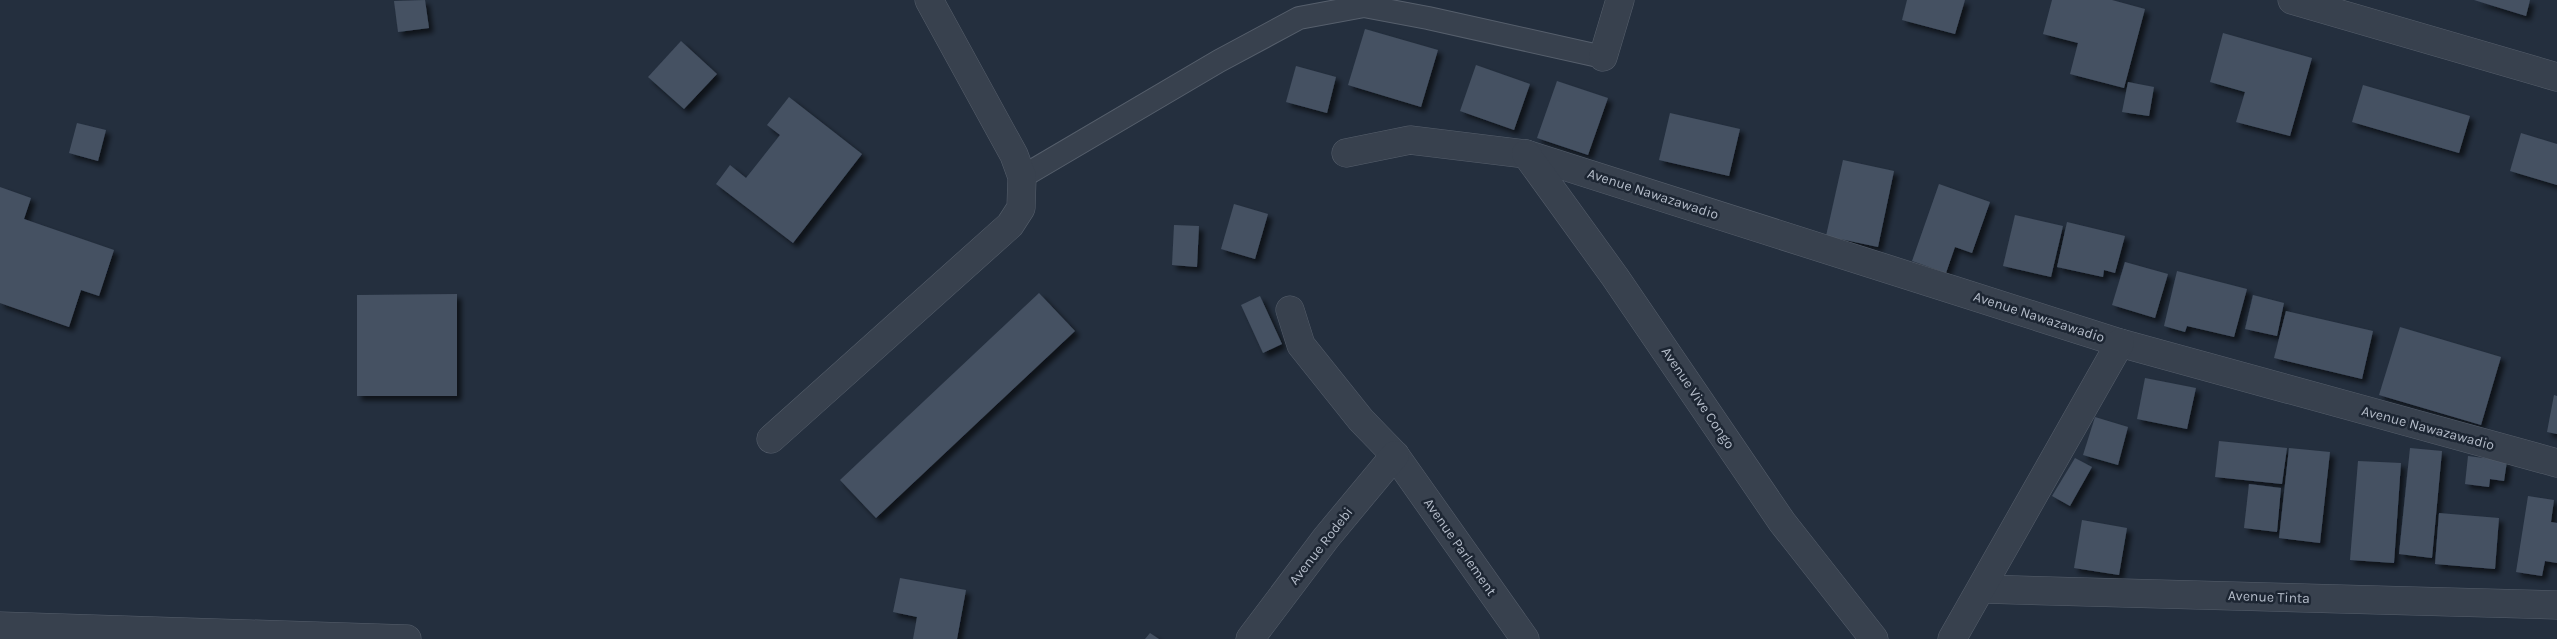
<svg xmlns="http://www.w3.org/2000/svg" width="2557" height="639" font-family="Karla,sans-serif">
<style>
.building{fill:#455162;filter:url(#shadow)}
.lines{fill:none;stroke-linecap:round;stroke-linejoin:round}
.service-casing{stroke:#565f6c;stroke-width:24}
.minor-casing{stroke:#565f6c;stroke-width:29}
.service{stroke:#38414e;stroke-width:22}
.minor{stroke:#38414e;stroke-width:28}
.labels{text-anchor:middle;dominant-baseline:central;stroke-width:5;stroke-linejoin:round;paint-order:stroke}
.street-label{font-size:14px;fill:#b4bcc9;stroke:#1d2633}
</style>
<defs>
<filter id="shadow"><feDropShadow dx="4.5" dy="4.5" stdDeviation="2.5" flood-color="#0009"/></filter>
</defs>
<rect width="100%" height="100%" fill="#242f3e"/>
<g class="building">
<polygon points="425,0 429,28 398,32 394,1"/>
<polygon points="1907,0 1965,0 1955,34 1902,20"/>
<polygon points="2052,0 2112,0 2145,9 2124,88 2070,74 2078,43 2043,34"/>
<polygon points="2474,0 2530,0 2526,16"/>
<polygon points="1365,29 1438,50 1421,107 1348,85"/>
<polygon points="2223,33 2312,58 2290,136 2236,122 2245,92 2210,82"/>
<polygon points="681,41 717,74 684,109 648,77"/>
<polygon points="1476,65 1530,84 1514,130 1460,111"/>
<polygon points="1296,66 1336,77 1327,113 1286,102"/>
<polygon points="1557,81 1608,98 1588,155 1537,138"/>
<polygon points="2128,82 2154,87 2149,116 2122,112"/>
<polygon points="2363,85 2470,116 2459,153 2352,122"/>
<polygon points="789,97 862,154 793,243 716,184 730,165 746,178 780,135 767,125"/>
<polygon points="1670,113 1740,129 1729,176 1659,160"/>
<polygon points="77,123 106,130 98,161 69,153"/>
<polygon points="2521,133 2557,144 2557,185 2510,171"/>
<polygon points="1843,160 1894,171 1878,247 1826,236"/>
<polygon points="1939,184 1990,202 1972,253 1955,247 1946,273 1912,261"/>
<polygon points="0,187 31,198 24,219 114,250 99,296 81,290 69,327 0,303"/>
<polygon points="1234,204 1268,214 1255,259 1221,249"/>
<polygon points="2015,215 2063,226 2051,277 2003,266"/>
<polygon points="2067,222 2125,236 2115,273 2104,270 2103,277 2057,267"/>
<polygon points="1174,225 1199,226 1197,267 1172,265"/>
<polygon points="2125,262 2168,274 2155,318 2112,305"/>
<polygon points="2177,271 2247,289 2234,337 2187,326 2185,332 2164,326"/>
<polygon points="1039,293 1075,331 876,518 840,480"/>
<polygon points="457,294 457,396 357,396 357,295"/>
<polygon points="2253,295 2284,303 2277,336 2245,329"/>
<polygon points="1260,296 1282,344 1263,353 1241,305"/>
<polygon points="2286,311 2373,331 2362,379 2274,358"/>
<polygon points="2400,327 2501,357 2481,425 2379,395"/>
<polygon points="2145,378 2196,388 2187,429 2137,419"/>
<polygon points="2554,395 2557,396 2557,434 2547,432"/>
<polygon points="2095,417 2128,427 2118,465 2083,455"/>
<polygon points="2219,441 2287,448 2282,484 2215,477"/>
<polygon points="2289,448 2330,452 2320,543 2279,538"/>
<polygon points="2410,448 2442,451 2432,558 2399,554"/>
<polygon points="2468,456 2507,461 2504,481 2490,479 2489,487 2465,484"/>
<polygon points="2075,458 2092,467 2070,506 2052,496"/>
<polygon points="2358,461 2401,463 2394,563 2350,560"/>
<polygon points="2249,484 2281,488 2277,532 2244,528"/>
<polygon points="2528,496 2554,500 2551,522 2557,523 2557,563 2545,561 2542,576 2516,572"/>
<polygon points="2439,513 2499,518 2495,569 2435,564"/>
<polygon points="2082,520 2127,528 2119,575 2074,568"/>
<polygon points="900,578 966,590 957,639 913,639 917,617 893,612"/>
<polygon points="1150,633 1159,639 1145,639"/>
</g>
<g class="lines">
<g class="service-casing">
<polyline id="service" points="1022,177 1219,61 1299,18 1364,6 1428,18 1603,57"/>
</g>
<g class="minor-casing">
<g id="minor">
<polyline points="2292,0 2557,77"/>
<polyline points="1603,57 1620,0"/>
<polyline points="1346,153 1410,140 1526,154 2120,343 2557,463"/>
<polyline points="1526,154 1615,277 1782,522 1874,639"/>
<polyline points="1290,310 1301,345 1361,420 1395,455 1525,639"/>
<polyline points="771,439 1010,225 1021,208 1022,177 1014,155 929,0"/>
<polyline points="1982,589 2557,605"/>
<polyline points="0,626 407,639"/>
<polyline points="1250,639 1326,538 1395,455"/>
<polyline points="1952,639 2120,343"/>
</g>
</g>
<use href="#service" class="service"/>
<use href="#minor" class="minor"/>
</g>
<g class="labels">
<g class="street-label">
<text transform="translate(1653 194) rotate(18)">Avenue Nawazawadio</text>
<text transform="translate(2039 317) rotate(18)">Avenue Nawazawadio</text>
<text transform="translate(1698 398) rotate(56)">Avenue Vive Congo</text>
<text transform="translate(2428 428) rotate(15)">Avenue Nawazawadio</text>
<text transform="translate(1321 546) rotate(-52)">Avenue Rodebi</text>
<text transform="translate(1460 547) rotate(55)">Avenue Parlement</text>
<text transform="translate(2269 597) rotate(2)">Avenue Tinta</text>
</g>
</g>
</svg>
